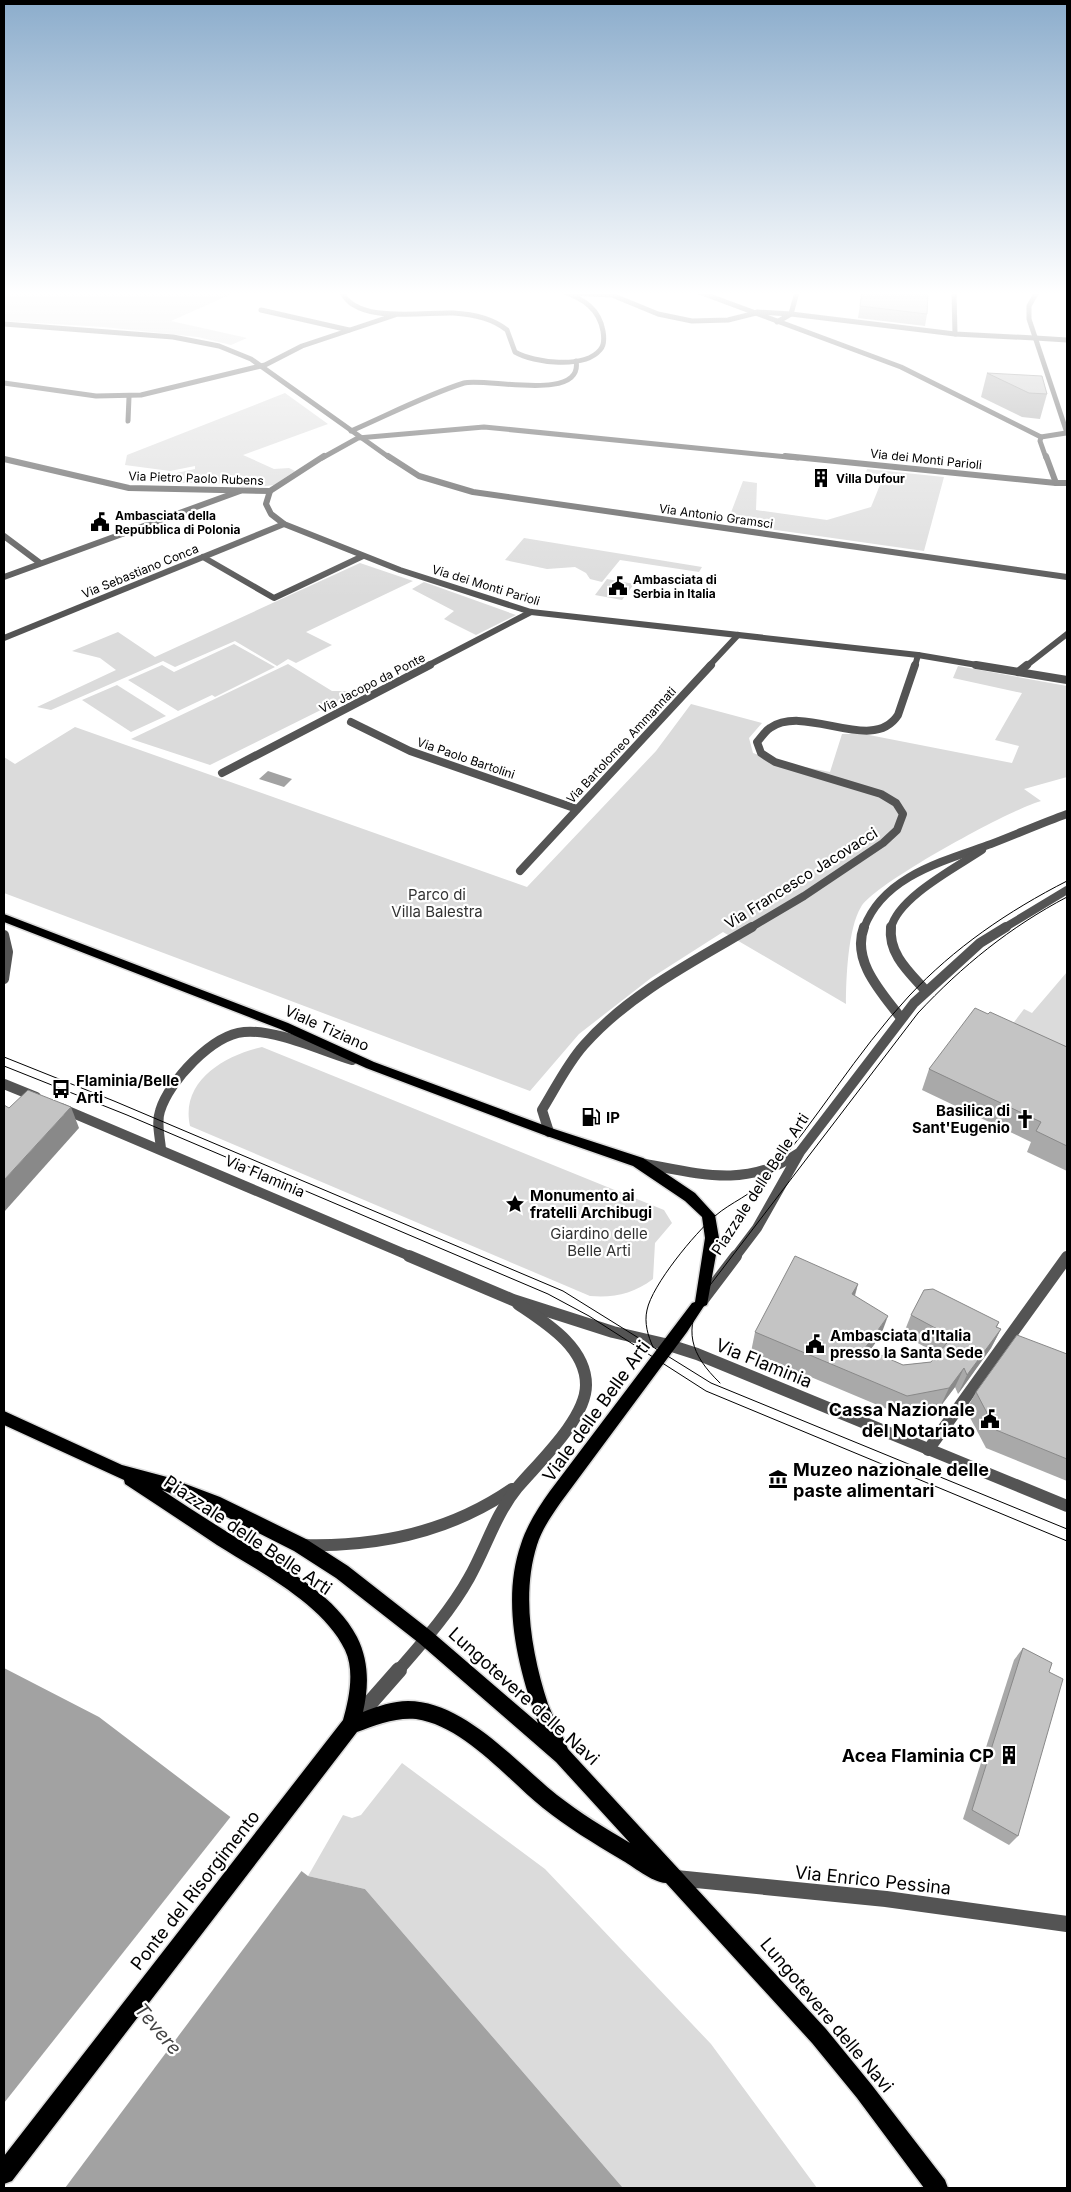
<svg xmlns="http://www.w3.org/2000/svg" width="1071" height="2192" font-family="Inter,sans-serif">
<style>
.green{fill:#dbdbdb}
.water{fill:#a2a2a2}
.pier{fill:#fff}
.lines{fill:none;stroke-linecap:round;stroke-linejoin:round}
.primary-casing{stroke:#dbdbdb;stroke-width:3}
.minor-far5{stroke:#545454;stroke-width:5}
.minor-far4{stroke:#545454;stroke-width:6}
.minor-far3{stroke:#545454;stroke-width:8}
.minor-far2{stroke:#545454;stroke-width:10}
.minor-far1{stroke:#545454;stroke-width:12}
.minor{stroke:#545454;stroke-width:16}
.tertiary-far5{stroke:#545454;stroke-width:5}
.tertiary-far4{stroke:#545454;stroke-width:6}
.tertiary-far3{stroke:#545454;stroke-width:8}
.tertiary-far2{stroke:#545454;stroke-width:10}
.tertiary-far1{stroke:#545454;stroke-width:12}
.tertiary{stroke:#545454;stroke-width:16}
.primary{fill:#000;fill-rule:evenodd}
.tram{stroke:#000;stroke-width:1}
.wall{fill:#a9a9a9}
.shaded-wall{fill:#898989}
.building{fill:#c4c4c4;stroke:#898989}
.labels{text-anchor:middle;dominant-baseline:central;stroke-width:4.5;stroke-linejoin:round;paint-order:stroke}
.far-street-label{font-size:12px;fill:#000;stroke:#fff}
.far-poi-label{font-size:12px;font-weight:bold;fill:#000;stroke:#fff;text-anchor:start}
.street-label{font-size:15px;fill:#000;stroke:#fff}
.park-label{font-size:15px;fill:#323232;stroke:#fff}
.poi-label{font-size:15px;font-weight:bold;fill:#000;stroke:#fff;text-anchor:start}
.near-street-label{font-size:18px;fill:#000;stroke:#fff}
.near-poi-label{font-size:18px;font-weight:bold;fill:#000;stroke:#fff;text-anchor:end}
.near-water-label{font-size:19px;font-style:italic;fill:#434343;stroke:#fff}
</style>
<rect width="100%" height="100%" fill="#fff"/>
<g class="green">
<polygon points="10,292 236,292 171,321 247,338 231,345 198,337 104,327 4,321 4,295"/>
<polygon points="285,393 328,424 243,455 274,469 289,468 295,471 274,485 251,488 216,483 169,483 172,474 195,469 195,466 170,471 125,465 127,455"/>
<polygon points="867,469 944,477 924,551 727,523 743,481 757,483 756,510 827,520 871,507 880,485 865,477"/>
<polygon points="524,538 702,567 699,572 620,560 602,582 590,579 586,573 575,567 547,569 505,560"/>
<polygon points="360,563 413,581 306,632 332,645 296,663 288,659 277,666 235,641 175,667 163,661 51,710 37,707 116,670 100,658 72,651 118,632 155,657"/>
<polygon points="607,579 634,584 622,600 595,595"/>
<polygon points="424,582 516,615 476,635 444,619 454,611 412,589"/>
<polygon points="234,644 275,667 215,697 212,695 178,711 128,680 162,665 174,672"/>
<polygon points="288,664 332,691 359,691 210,765 131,739"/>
<path d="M958,666L1067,686V777L1024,789L1041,801C1011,809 875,883 861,907C848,928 846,979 846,1004L723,932L651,978L579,1034L530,1091L4,893V757L15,764L75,727L527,887L656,751L691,704L762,723L749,738L753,753L780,762L830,772L842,734H864L1012,763L1019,746L995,740L1022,693L953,678Z"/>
<polygon points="117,685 166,716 131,732 82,700"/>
<polygon points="1067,972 1067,1068 1002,1038 1024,1009 1032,1013"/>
<path d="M262,1047L664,1210L672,1223L655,1243L653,1279C633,1294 614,1298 590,1296L190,1126C180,1081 225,1055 262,1047Z"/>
<polygon points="402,1763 545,1869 711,2044 817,2188 623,2188 365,1889 308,1876 343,1815 352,1818 361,1815"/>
</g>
<g class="water">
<polygon points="268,771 292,779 284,787 259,779"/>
<polygon points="4,1668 99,1717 308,1876 365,1889 623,2188 4,2188"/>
</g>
<polygon class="pier" points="232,1815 303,1869 65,2188 4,2188 4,2103"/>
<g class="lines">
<g class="primary-casing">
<path id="primary" d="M4,914L288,1023L374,1062L554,1129L643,1158L695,1193L715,1215L719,1238L707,1305L704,1306L687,1332L561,1502C552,1515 542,1529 537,1545C521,1595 532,1655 548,1704C554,1719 562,1734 568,1749L826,2029L871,2084L945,2180L948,2188H924L857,2098L812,2043L666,1883C651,1882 633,1866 620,1859C593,1843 567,1827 543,1808C507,1779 464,1726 416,1719C396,1717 376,1725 357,1732L12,2181L4,2184V2156L343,1720C349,1699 355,1671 345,1650C323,1604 258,1571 217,1545C187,1525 156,1504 125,1484L124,1480L4,1425V1411L122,1465L167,1477L220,1497L306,1539L348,1566L431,1631L538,1723C518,1669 501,1601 521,1544C527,1525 538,1508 550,1491L692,1303L695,1302L705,1238L702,1217L685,1201L633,1166L544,1135L366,1068L280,1029L4,922ZM162,1490L209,1508L294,1551L336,1578L419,1643L556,1762L630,1843C605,1828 580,1813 557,1795C516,1762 464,1701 408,1701C393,1701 378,1706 363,1712C369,1686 369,1661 357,1637C334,1593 280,1566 240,1540C214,1524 188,1507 162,1490Z"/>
</g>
<g class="minor-far5">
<path d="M342,292C356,324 423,312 453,313C472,314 492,318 507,330L515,352C534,363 584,369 600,350C605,345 604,337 603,331C599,309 584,299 564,292"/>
<polyline points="954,292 955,334"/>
<polyline points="573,293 612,295 658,314 692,321 728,320 756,313"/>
<polyline points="261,310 349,330"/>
<polyline points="777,322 791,314 797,292"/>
<polyline points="4,324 173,337 219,346 251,359 390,458"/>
<polyline points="1035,338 1067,340"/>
<polyline points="4,383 96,396 141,395 265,365 302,346 395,315"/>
<polyline points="128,421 129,397"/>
<path d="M351,431C388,415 426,395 464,383C483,377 584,403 576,361"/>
<polyline points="1041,437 1066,433"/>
<polyline points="322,458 358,438 484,427 798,458"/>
</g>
<g class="minor-far4">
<polyline points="324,456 270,491 266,504 271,514 284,524 400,570 531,612 918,655 983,666"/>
<polyline points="388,456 419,476 473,492 1067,577"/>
<polyline points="785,456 1056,483"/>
<polyline points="4,459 129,488 270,491"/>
<polyline points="4,536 40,563"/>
<polyline points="203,557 274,598 363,556"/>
<polyline points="4,577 240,491"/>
<polyline points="4,638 284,524"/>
<polyline points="427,666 531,612"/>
<polyline points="709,666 738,635"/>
<polyline points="915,666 918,655"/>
<polyline points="1026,666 1067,634"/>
</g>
<g class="minor-far3">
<polyline points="976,665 1067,680"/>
<polyline points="1018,672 1027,665"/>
<polyline points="351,722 410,751 577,809"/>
<polyline points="222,773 430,665"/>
<polyline points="520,871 711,665"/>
<path d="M750,928L804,896L883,843L897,830L903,814L896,803L881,794L775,762L761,753L757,742C761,738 765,731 770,728C806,703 872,755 898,715L915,665"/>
</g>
<path class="minor-far2" d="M549,1132L542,1110C555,1089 567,1064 584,1045C629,994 694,961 752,927"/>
<g class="minor-far1">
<polyline points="669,1345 697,1354 1067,1506"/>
<polyline points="928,1450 1067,1257"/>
</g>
<polyline class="minor" points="676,1878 886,1899 1067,1924"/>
<g class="tertiary-far5">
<polyline points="699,292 901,367 1041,437 1040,441 1046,458"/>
<polyline points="1037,292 1029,306 1029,319 1067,433"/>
<polyline points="757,312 791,314 955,334 1035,338"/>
</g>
<polyline class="tertiary-far4" points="1046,456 1056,483 1067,483"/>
<g class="tertiary-far3">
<path d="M864,928C883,876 944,861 991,844C1017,834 1042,823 1067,814"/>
<path d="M891,928C898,897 957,867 982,850"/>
<polyline points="1004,928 1067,890"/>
</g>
<g class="tertiary-far2">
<path d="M864,927C851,961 882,993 901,1018"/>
<path d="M891,927C888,954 909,972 926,991"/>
<polyline points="4,935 8,952 4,979"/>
<polyline points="4,1084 36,1097"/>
<polyline points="61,1108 412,1257"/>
<path d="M161,1149C160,1137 156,1123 160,1111C169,1081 212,1035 244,1032C276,1029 322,1051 352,1060"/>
<path d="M640,1163C697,1173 746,1189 797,1154"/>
<polyline points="735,1257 757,1228 800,1152 914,1003 980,943 1006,927"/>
</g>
<g class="tertiary-far1">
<polyline points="409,1256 513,1300 613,1332 669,1345"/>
<polyline points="702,1301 736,1256"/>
<path d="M304,1545C378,1547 451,1531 512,1489"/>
<path d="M397,1672C423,1642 450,1612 469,1578C486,1548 495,1515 517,1488C538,1463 586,1419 586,1385C586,1347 546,1323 518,1304"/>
</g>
<polyline class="tertiary" points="355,1720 399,1670"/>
<use href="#primary" class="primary"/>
<g class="tram">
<polyline points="4,1057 114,1101 563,1291 711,1383 1067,1529"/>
<polyline points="4,1066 127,1115 548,1294 589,1316 706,1391 1067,1541"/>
<path d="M653,1347C648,1336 644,1323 647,1310C652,1285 695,1233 715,1216C731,1202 752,1195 767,1178C817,1120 856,1053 909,996C954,948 1008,911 1067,881"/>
<path d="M720,1383C690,1354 683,1330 704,1293L918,1013C962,966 1010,927 1067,897"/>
</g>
</g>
<g class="wall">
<polygon points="862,292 927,314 925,326 858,318"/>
<polygon points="987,373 1047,394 1040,419 1022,417 981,397"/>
<polygon points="988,1014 1067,1047 1067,1171 1027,1152 1031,1142 922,1090 929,1069"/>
<polygon points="858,1284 855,1296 881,1335 870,1350 903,1365 931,1362 938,1354 903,1335 911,1315 999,1322 997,1327 1001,1329 991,1348 958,1394 955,1387 940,1407 899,1414 751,1352 755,1332"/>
<polygon points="1067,1354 1067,1481 986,1448 966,1410 976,1392"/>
<polygon points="1023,1648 1049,1672 1018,1836 1009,1845 963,1819 1014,1660"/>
</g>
<g class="shaded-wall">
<polygon points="71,1107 79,1128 4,1212 4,1180"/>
<polygon points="858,1284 852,1303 852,1294"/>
<polygon points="888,1316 881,1335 858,1367 865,1348"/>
<polygon points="1001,1329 991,1348 958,1394 967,1375"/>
<polygon points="964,1368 955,1387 940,1407 949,1388"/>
</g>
<g class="building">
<polygon points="862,292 928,292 927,314 860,306"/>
<polygon points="987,373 1042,376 1047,394 1029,393"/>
<polygon points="975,1008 988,1014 990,1012 1067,1047 1067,1146 1036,1131 1041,1122 929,1069"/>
<polygon points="28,1090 71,1107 4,1180 4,1105 9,1108"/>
<polygon points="795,1256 858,1284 852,1294 888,1316 865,1348 903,1365 931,1362 952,1337 911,1315 924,1290 933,1289 999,1322 996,1327 1001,1329 967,1375 964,1368 949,1388 907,1396 755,1332"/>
<polygon points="1017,1335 1067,1354 1067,1459 996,1430 976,1392"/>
<polygon points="1023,1648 1052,1663 1049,1672 1063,1679 1018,1836 972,1810"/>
</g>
<linearGradient id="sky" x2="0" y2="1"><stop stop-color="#8cadcc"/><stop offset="0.49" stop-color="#fff"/><stop offset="1" stop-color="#fff" stop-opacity="0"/></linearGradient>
<rect width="1071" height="598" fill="url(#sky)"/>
<defs>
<g id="building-bare" transform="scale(1.5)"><path d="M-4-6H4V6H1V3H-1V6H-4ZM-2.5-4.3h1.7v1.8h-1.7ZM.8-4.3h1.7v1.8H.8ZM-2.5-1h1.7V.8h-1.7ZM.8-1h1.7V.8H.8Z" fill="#000" stroke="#fff" stroke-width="2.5" paint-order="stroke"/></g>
<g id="civic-bare" transform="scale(1.5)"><path d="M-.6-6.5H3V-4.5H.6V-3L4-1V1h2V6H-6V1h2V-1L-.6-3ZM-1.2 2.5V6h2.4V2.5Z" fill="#000" stroke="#fff" stroke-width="2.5" paint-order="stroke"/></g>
<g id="bus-bare" transform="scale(1.5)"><path d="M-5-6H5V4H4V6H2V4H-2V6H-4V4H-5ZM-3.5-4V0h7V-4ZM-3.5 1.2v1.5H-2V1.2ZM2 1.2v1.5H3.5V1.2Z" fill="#000" stroke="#fff" stroke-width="2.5" paint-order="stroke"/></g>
<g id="fuel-bare" transform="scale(1.5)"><path d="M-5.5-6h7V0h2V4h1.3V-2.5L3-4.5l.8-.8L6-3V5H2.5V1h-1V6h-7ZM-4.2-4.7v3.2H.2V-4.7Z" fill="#000" stroke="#fff" stroke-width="2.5" paint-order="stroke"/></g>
<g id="church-bare" transform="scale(1.5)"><path d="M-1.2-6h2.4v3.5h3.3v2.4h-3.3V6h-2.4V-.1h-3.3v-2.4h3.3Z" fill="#000" stroke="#fff" stroke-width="2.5" paint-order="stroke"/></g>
<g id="sight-bare" transform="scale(1.5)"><path d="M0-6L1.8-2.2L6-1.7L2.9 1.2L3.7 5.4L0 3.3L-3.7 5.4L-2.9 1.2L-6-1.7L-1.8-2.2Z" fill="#000" stroke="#fff" stroke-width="2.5" paint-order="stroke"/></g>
<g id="museum-bare" transform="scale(1.5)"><path d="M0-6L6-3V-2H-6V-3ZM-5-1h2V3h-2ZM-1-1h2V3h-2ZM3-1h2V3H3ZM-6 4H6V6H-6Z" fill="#000" stroke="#fff" stroke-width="2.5" paint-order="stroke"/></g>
</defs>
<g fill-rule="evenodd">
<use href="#building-bare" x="821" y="478"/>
<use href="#civic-bare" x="100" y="522"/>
<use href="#civic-bare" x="618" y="586"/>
<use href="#bus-bare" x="61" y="1089"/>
<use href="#fuel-bare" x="591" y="1117"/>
<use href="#church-bare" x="1025" y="1119"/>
<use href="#sight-bare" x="515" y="1204"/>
<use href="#civic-bare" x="815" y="1344"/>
<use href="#civic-bare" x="990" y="1419"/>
<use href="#museum-bare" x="778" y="1479"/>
<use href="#building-bare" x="1009" y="1755"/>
</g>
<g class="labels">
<g class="far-street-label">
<text transform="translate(926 459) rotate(6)">Via dei Monti Parioli</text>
<text transform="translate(196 478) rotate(2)">Via Pietro Paolo Rubens</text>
<text transform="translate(716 516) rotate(8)">Via Antonio Gramsci</text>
<text transform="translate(140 571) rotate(-22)">Via Sebastiano Conca</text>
<text transform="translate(486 585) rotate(17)">Via dei Monti Parioli</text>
<text transform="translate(372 683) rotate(-27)">Via Jacopo da Ponte</text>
<text transform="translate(621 745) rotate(-47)">Via Bartolomeo Ammannati</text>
<text transform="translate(466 758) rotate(19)">Via Paolo Bartolini</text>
</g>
<g class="far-poi-label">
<text x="836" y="478">Villa Dufour</text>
<text x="115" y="515">Ambasciata della<tspan x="115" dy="14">Repubblica di Polonia</tspan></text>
<text x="633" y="579">Ambasciata di<tspan x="633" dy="14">Serbia in Italia</tspan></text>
</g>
<g class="street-label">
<text transform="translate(801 878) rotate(-32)">Via Francesco Jacovacci</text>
<text transform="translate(327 1028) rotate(24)">Viale Tiziano</text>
<text transform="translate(265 1176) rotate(23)">Via Flaminia</text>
<text transform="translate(760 1184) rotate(-57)">Piazzale delle Belle Arti</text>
</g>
<g class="park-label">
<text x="437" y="894">Parco di<tspan x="437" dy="17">Villa Balestra</tspan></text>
<text x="599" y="1233">Giardino delle<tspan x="599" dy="17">Belle Arti</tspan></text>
</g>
<g class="poi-label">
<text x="76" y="1080">Flaminia/Belle<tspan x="76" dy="17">Arti</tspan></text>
<text x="1010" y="1110" text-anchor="end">Basilica di<tspan x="1010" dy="17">Sant'Eugenio</tspan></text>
<text x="606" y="1117">IP</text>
<text x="530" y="1195">Monumento ai<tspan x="530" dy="17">fratelli Archibugi</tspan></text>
<text x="830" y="1335">Ambasciata d'Italia<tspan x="830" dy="17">presso la Santa Sede</tspan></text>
</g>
<g class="near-street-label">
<text transform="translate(764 1363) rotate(22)">Via Flaminia</text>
<text transform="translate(596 1411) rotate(-54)">Viale delle Belle Arti</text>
<text transform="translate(248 1535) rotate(34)">Piazzale delle Belle Arti</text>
<text transform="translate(524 1696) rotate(42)">Lungotevere delle Navi</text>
<text transform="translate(873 1880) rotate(6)">Via Enrico Pessina</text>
<text transform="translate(195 1890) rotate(-52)">Ponte del Risorgimento</text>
<text transform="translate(827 2015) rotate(50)">Lungotevere delle Navi</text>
</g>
<g class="near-poi-label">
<text x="975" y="1409">Cassa Nazionale<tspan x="975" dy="21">del Notariato</tspan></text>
<text x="793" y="1469" text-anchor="start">Muzeo nazionale delle<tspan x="793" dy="21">paste alimentari</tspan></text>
<text x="994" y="1755">Acea Flaminia CP</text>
</g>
<g class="near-water-label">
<text transform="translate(158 2029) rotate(50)">Tevere</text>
</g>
</g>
<rect width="1071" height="2192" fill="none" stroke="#000000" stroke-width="10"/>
</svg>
